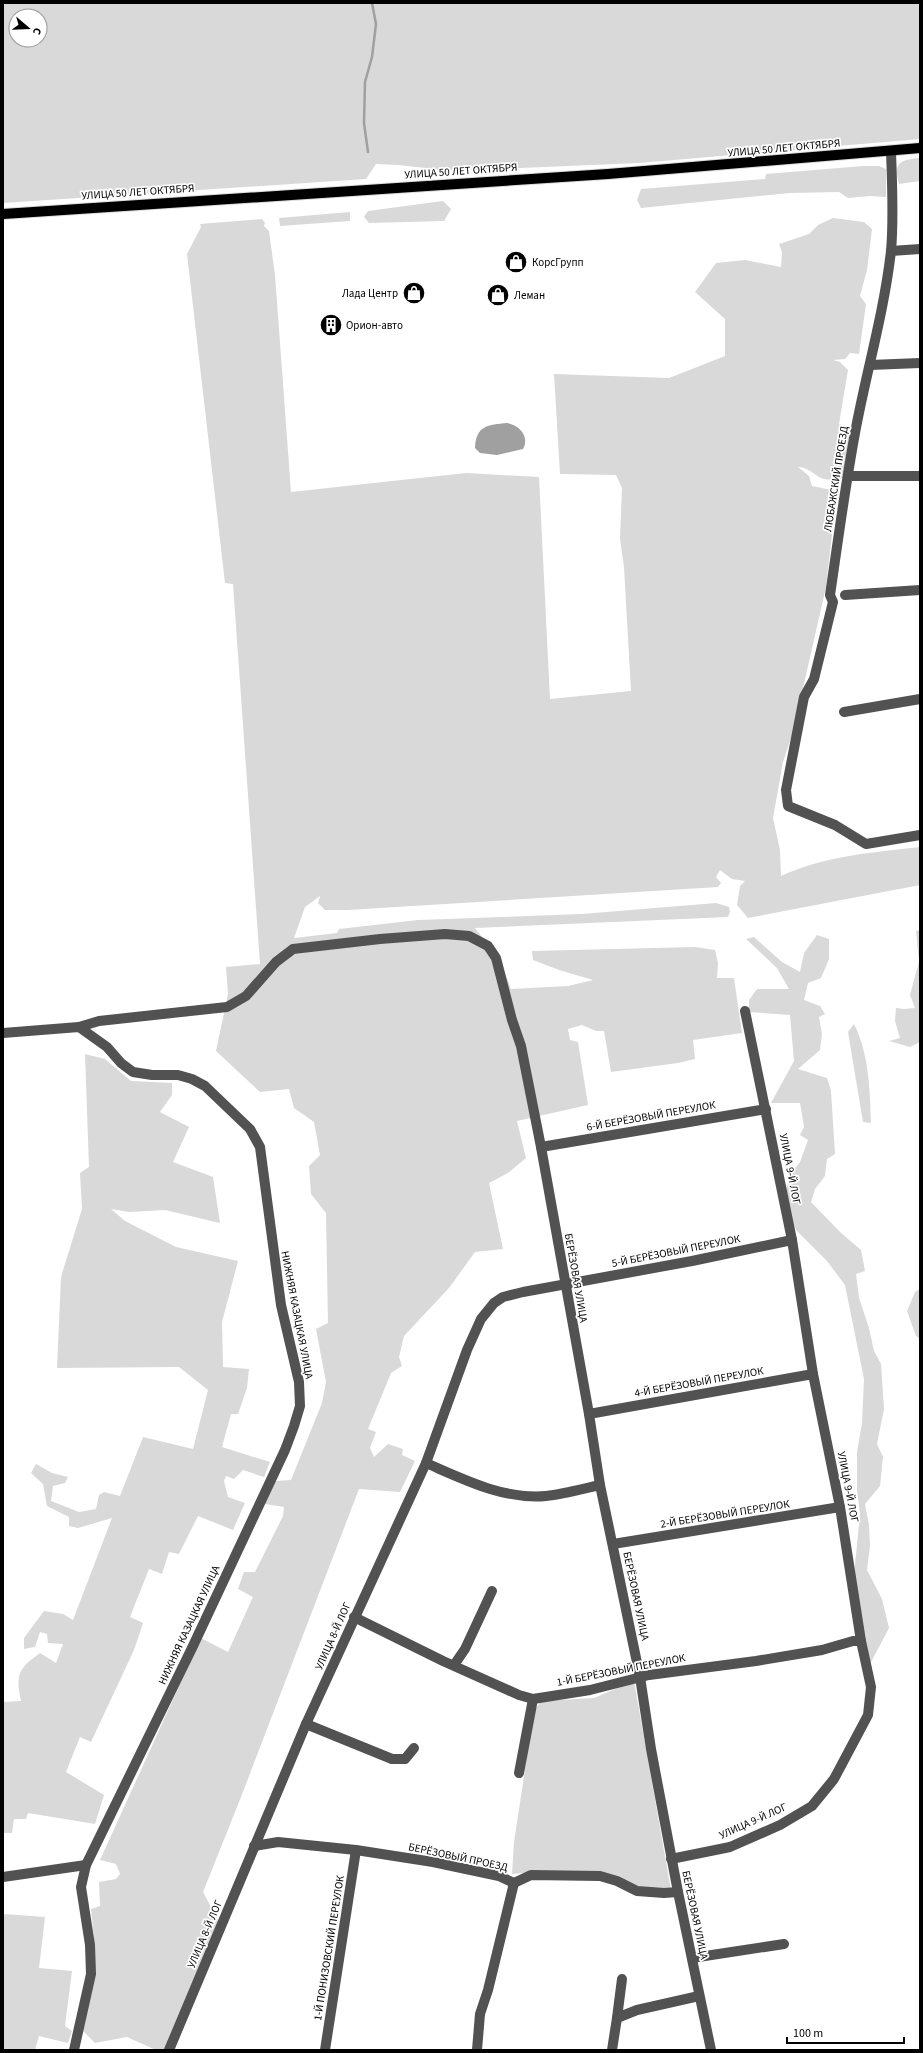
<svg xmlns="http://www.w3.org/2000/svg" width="923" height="2053" font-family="'Source Sans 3',sans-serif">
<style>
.green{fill:#d9d9d9;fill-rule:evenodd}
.water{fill:#a0a0a0}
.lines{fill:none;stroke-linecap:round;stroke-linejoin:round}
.stream{stroke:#a0a0a0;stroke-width:2.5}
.major-casing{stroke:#dbdbdb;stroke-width:12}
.minor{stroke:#525252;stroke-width:10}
.major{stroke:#000;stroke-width:10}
.labels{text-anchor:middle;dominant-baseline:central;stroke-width:3.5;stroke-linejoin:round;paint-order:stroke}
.street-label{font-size:11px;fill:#000;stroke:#fff}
.poi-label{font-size:11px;fill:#000;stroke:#fff;text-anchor:start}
</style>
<rect width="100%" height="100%" fill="#fff"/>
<g class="green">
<path d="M3,3H920V139L639,163L498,169L444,170L398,165L376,164L366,179L3,203ZM16,16H40V40H16Z"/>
<path d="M920,158V181L899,184C893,162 900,160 920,158Z"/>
<polygon points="863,166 879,166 886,169 886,197 870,196 848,198 839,192 790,193 641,208 637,200 641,189 765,179 766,174"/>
<polygon points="443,201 451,209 444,221 369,223 364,217 368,211"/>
<polygon points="350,212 350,221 280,226 279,218"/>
<path d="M833,218L864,222L872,229L867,270L860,296L866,304L859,354L850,353L845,359L833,360L840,362L848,370L839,424L849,437L843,478C836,479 828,481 821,478C813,474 808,467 798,467L809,476L812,486L837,491L826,587L793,732L783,762L773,818L780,850L781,876C827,855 871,853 920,847V885L748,918L737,905L740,886L745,881L732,879L720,870L716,877L721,883L718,887L348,910H325L318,903L320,896L305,907L294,938L337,933L339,929L418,920L582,914L716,903L729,907L730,912L728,917L475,928L500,960L511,989L568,986L593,980L559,970L533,960L532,951L695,947L715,950L718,963L717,978H734L742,1033L693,1040L695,1059L678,1063L611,1072L604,1031H596L582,1025L568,1029L570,1040L578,1042L588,1105L517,1121L526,1158L508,1173L489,1183L503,1249L475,1252L449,1288L404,1336L399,1357L402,1366L391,1373L368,1429L376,1432L370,1448L374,1457L388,1444L403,1449L402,1455L415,1461L400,1492L359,1489L241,1797L203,1892L219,1922L165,2049L156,2050L127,2037L95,2043L82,2030L94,1938L91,1909L100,1906L99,1882L116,1879L120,1874L116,1864L100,1860L201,1638L228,1652L253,1597L238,1589L244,1572H255L283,1516L284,1507L265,1504L275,1481L291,1480L322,1403L326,1382L316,1329L328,1323L326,1213L311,1194L309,1166L320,1155L314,1122L294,1108L289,1089L260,1092L216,1051L228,994L226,967L260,964L233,584L225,583L187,254L201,227L200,224L262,219L265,223L264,226L269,231L275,275L291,492L466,473L539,477L550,699L631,691L624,567L620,539L622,488L616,475L560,474L554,374L669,378L725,356V319L695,292L716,263L745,260L781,267L782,252L779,244L809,234L818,225Z"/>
<polygon points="920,930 920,1042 910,1047 889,1041 900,1038 895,1021 896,1008 904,1009 915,1008 910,995 919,962 916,931"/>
<polygon points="817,935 829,939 829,959 821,978 808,983 804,1000 820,1006 825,1014 819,1017 822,1034 820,1050 798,1069 827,1078 831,1091 835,1154 827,1159 825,1176 815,1189 811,1202 841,1233 861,1250 865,1271 856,1274 859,1298 869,1328 874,1351 881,1364 884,1409 877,1444 883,1457 880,1486 865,1504 869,1525 870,1546 867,1570 882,1599 889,1628 869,1666 854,1575 860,1514 857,1491 857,1452 862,1423 864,1379 845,1285 827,1261 796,1230 783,1197 792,1172 800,1162 808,1140 800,1135 804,1127 800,1103 771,1103 794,1061 790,1015 749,1012 749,1000 757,989 789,989 777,968 746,939 754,937 782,962 800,972 804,953"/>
<path d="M854,1024C869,1054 870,1090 871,1123L863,1122L848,1032Z"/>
<path d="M85,1054L105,1059L131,1081L172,1083V1095L160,1112L189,1127L173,1162L213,1177L220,1223L165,1210L129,1212L111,1209L125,1221L176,1247L238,1261L222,1322L223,1367L249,1369L247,1388L238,1414H231L222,1447L270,1462L264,1477L243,1470L234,1479L226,1476L224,1481L228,1497L245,1503L233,1530L198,1516L179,1554L169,1552L162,1574L149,1569L130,1617L143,1623L134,1650L91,1742L80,1737L66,1772L104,1795L95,1824L28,1813L26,1819H14L12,1833H3V1702L21,1701C15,1674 19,1668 40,1653L56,1663L63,1644L48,1643L47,1634L40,1632L35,1647L24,1649V1638L44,1611L63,1614L73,1620L112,1518L78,1528L69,1526V1517L47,1506L43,1484L31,1473L36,1464L52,1473L68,1477L65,1483L53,1486L51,1501L79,1512L96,1509L99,1495L104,1492L120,1496L143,1437L193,1449L208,1390L179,1367L57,1368L61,1277L82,1209L80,1173L89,1167Z"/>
<polygon points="920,1289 920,1339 916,1336 907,1311 915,1292"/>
<polygon points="634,1681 671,1890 664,1892 543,1871 512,1874 514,1842 534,1711 541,1701 594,1698"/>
<polygon points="4,1914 45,1917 39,1968 72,1971 65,2026 72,2031 68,2043 39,2036 35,2050 3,2050"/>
</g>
<path class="water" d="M507,423C519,425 530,436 523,449L497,455L480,453L475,448C476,425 488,425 507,423Z"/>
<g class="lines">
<polyline class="stream" points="368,152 364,123 365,82 372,57 376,24 372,3"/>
<g class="major-casing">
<polyline id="major" points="3,214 608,174 920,148"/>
</g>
<g class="minor">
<path d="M891,151C892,184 894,218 891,251C884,313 866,373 855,433C845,487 838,541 830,595L833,602L814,679L804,697L786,790L788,806L835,825L866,844L920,835"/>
<polyline points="891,251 920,249"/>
<polyline points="870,365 920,363"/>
<polyline points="848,476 920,476"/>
<polyline points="845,595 920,590"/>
<polyline points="844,712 920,699"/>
<polyline points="79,1027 99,1021 227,1007 246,996 276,962 293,949 380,939 445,934 469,936 488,946 496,958 512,1020 521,1046 541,1147 589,1414 600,1485 640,1677 651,1749 678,1892 711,2050"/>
<polyline points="3,1033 79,1027 107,1047 121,1063 133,1072 152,1075 178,1075 192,1079 205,1086 250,1129 260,1147 281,1305 299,1382 300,1406 294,1426 285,1450 192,1648 86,1865 81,1887 90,1945 91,1974 74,2050"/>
<polyline points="541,1147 766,1109"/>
<polyline points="589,1414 813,1374"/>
<path d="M426,1463C463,1479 504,1500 546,1496C564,1494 582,1489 600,1485"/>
<polyline points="613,1544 840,1507"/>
<polyline points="354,1617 443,1661 519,1695 533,1699 590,1690 649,1675 756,1661 822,1650 853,1641 861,1641"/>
<polyline points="454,1665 465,1649 492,1591"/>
<polyline points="306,1724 392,1759 405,1759 414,1748"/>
<polyline points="519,1773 533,1699"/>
<polyline points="254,1846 278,1842 356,1850 433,1862 499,1876 514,1883 531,1875 600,1876 617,1881 637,1891 664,1893 678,1892"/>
<polyline points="671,1859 730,1847 780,1825 812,1806 834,1779 868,1715 871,1687 861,1641 840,1507 813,1374 792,1240 745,1011"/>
<polyline points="3,1877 86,1865"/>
<polyline points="692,1958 784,1944"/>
<polyline points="617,2018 622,1979"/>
<polyline points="169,2050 306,1724 426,1463 467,1350 481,1319 494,1303 503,1297 523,1292 692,1261 792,1240"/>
<polyline points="325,2050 356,1850"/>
<polyline points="477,2050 480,2014 488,1990 514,1883"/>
<polyline points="612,2050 617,2018 637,2010 699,1996"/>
</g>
<use href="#major" class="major"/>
</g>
<defs>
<g id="shop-disc" transform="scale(1.15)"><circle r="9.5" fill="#000" stroke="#fff"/><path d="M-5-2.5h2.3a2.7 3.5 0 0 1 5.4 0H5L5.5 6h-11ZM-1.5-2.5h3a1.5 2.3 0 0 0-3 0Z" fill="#fff"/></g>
<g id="building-disc" transform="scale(1.15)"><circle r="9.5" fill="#000" stroke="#fff"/><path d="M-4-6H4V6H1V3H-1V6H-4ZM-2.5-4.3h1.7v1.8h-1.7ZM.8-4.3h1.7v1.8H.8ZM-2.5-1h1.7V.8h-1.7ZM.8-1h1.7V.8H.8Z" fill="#fff"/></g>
</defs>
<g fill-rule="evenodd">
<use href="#shop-disc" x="516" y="262"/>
<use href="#shop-disc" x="414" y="293"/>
<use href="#shop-disc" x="498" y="295"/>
<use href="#building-disc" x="331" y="325"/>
</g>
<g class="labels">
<g class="street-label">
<text transform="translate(784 148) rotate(-5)">УЛИЦА 50 ЛЕТ ОКТЯБРЯ</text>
<text transform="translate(461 171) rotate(-4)">УЛИЦА 50 ЛЕТ ОКТЯБРЯ</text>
<text transform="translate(138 192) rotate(-4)">УЛИЦА 50 ЛЕТ ОКТЯБРЯ</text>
<text transform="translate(836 479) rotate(-81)">ЛЮБАЖСКИЙ ПРОЕЗД</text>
<text transform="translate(651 1116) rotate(-10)">6-Й БЕРЁЗОВЫЙ ПЕРЕУЛОК</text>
<text transform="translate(790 1169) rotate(79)">УЛИЦА 9-Й ЛОГ</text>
<text transform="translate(676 1251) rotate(-11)">5-Й БЕРЁЗОВЫЙ ПЕРЕУЛОК</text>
<text transform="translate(576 1278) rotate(80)">БЕРЁЗОВАЯ УЛИЦА</text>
<text transform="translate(297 1315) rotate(79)">НИЖНЯЯ КАЗАЦКАЯ УЛИЦА</text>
<text transform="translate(699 1382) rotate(-10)">4-Й БЕРЁЗОВЫЙ ПЕРЕУЛОК</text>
<text transform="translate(848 1487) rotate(79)">УЛИЦА 9-Й ЛОГ</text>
<text transform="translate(725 1514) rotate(-9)">2-Й БЕРЁЗОВЫЙ ПЕРЕУЛОК</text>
<text transform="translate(636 1596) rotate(78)">БЕРЁЗОВАЯ УЛИЦА</text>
<text transform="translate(189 1625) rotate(-65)">НИЖНЯЯ КАЗАЦКАЯ УЛИЦА</text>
<text transform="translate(333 1636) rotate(-66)">УЛИЦА 8-Й ЛОГ</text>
<text transform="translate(621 1670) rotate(-11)">1-Й БЕРЁЗОВЫЙ ПЕРЕУЛОК</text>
<text transform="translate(753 1821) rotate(-24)">УЛИЦА 9-Й ЛОГ</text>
<text transform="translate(458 1857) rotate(12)">БЕРЁЗОВЫЙ ПРОЕЗД</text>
<text transform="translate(695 1915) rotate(78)">БЕРЁЗОВАЯ УЛИЦА</text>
<text transform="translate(205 1934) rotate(-67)">УЛИЦА 8-Й ЛОГ</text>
<text transform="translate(329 1948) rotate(-81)">1-Й ПОНИЗОВСКИЙ ПЕРЕУЛОК</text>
</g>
<g class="poi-label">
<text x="532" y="262">КорсГрупп</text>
<text x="398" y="293" text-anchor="end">Лада Центр</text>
<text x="514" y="295">Леман</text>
<text x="346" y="325">Орион-авто</text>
</g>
</g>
<rect width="923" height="2053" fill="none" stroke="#000000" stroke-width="8"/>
<g transform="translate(28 28) rotate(109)"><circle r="19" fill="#ffffff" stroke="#999999"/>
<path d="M0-3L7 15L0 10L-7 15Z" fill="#000000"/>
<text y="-6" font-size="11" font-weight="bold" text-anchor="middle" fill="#000000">С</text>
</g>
<path d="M787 2037v6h117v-6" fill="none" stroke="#000000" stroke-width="2"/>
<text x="793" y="2037" font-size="12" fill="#000000" stroke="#ffffff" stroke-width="3" paint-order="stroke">100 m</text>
</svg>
